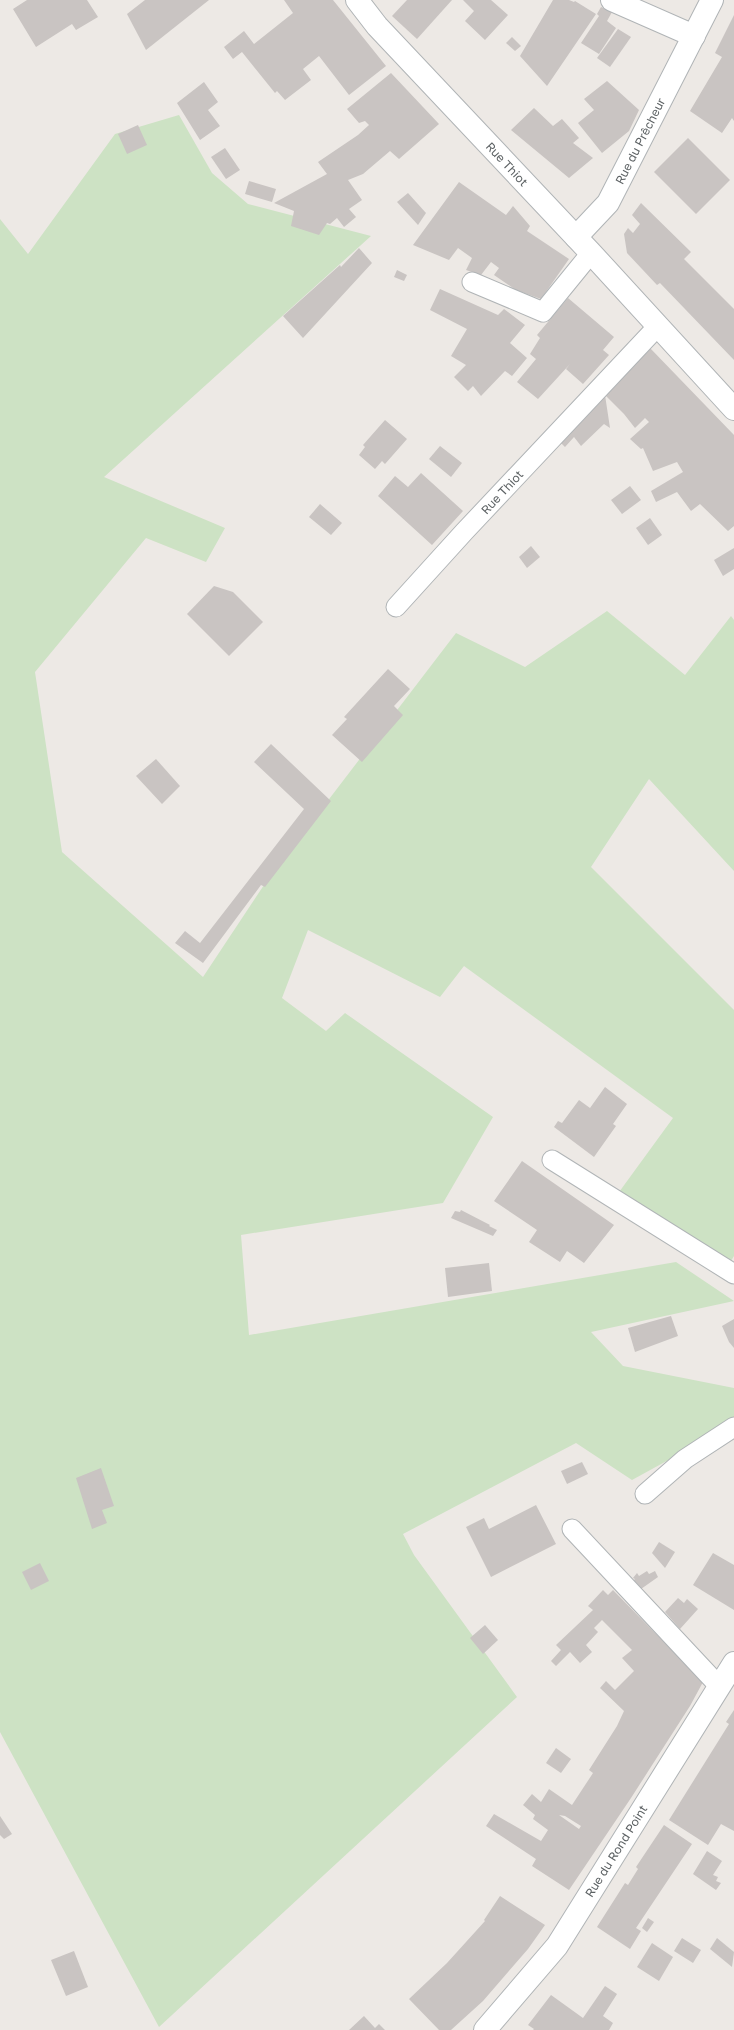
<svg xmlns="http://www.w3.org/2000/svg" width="734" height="2030" font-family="'Golos Text',sans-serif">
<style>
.green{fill:#cde2c4}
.building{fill:#c9c4c2;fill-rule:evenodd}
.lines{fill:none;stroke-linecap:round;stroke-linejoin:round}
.service-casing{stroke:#b0b4b6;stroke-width:21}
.minor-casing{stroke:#b0b4b6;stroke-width:24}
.tertiary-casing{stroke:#b0b4b6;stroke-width:24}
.service{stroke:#fff;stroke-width:19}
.minor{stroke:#fff;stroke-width:22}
.tertiary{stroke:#fff;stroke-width:22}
.labels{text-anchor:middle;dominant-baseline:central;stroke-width:3;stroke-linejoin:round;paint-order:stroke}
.street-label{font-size:12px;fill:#5d6264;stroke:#fff}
</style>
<rect width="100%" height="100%" fill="#ede9e5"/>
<polygon class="green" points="179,115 212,173 248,204 371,236 104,477 225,528 206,562 146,538 35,672 62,852 203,977 268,879 456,633 525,667 607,611 685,675 731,616 734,620 734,871 649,779 591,867 734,1010 734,1256 726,1269 614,1199 673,1118 464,966 440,997 308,930 282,998 326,1031 345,1013 493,1117 443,1203 241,1235 249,1335 676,1262 734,1301 591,1332 623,1366 734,1388 734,1424 632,1480 576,1443 403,1534 414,1555 517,1697 159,2027 0,1732 0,219 28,254 115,134"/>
<g class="building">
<polygon points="27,0 87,0 98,17 76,30 72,24 36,47 13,9"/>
<polygon points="145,0 209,0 146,50 127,14"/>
<polygon points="284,0 333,0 386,66 349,95 319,56 303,69 311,80 285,100 277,91 275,93 242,52 233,59 224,47 244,31 254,44 293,13"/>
<polygon points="407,0 452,0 417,39 392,16"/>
<polygon points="463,0 491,0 508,15 485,40 465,21 474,11"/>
<polygon points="553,0 569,0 574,2 575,1 596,14 547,86 520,56"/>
<polygon points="601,7 612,12 607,21 616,28 599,54 581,43 599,16 597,14"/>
<polygon points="734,15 734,121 732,118 722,133 690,111 722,57 715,53"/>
<polygon points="618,29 631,37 610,67 597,58"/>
<polygon points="512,37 521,46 515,51 506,43"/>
<polygon points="391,73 439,124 399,159 390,151 363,174 348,180 362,200 349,209 356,217 344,227 337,218 330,224 327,223 319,235 291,226 294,211 274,203 327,174 318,162 358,135 369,125 365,121 359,123 347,109"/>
<polygon points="607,81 639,110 629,131 602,153 578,123 594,110 584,99"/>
<polygon points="204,82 218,102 208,110 220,126 200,140 177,103"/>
<polygon points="534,108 553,126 562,119 579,138 573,143 593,158 569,178 511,130"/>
<polygon points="138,125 147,145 127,154 118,134"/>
<polygon points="688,138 730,180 696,214 654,172"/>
<polygon points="225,148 240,170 226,179 211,157"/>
<polygon points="249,181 276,189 272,202 245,194"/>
<polygon points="459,182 506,215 513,206 530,226 527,231 569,259 541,299 516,290 494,275 499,268 491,262 481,275 466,270 472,258 458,248 449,260 413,245"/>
<polygon points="408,193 426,213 418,225 397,202"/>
<polygon points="641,203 691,252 684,259 734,309 734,360 660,283 657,285 627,253 624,234 628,228 633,233 640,224 632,215"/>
<polygon points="359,248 372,263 303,338 283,316 340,265 341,267"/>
<polygon points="397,270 407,275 404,281 394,277"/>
<polygon points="440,289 498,315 504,309 525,325 510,343 527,358 512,376 505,371 481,396 473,386 468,391 454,377 466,365 451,356 467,329 430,310"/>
<polygon points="568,298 614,337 603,350 609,355 583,384 566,369 570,364 538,399 517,382 536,359 530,354 540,338 537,335"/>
<polygon points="650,348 734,435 734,526 728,531 700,504 691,511 677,492 656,502 651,491 683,472 677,462 653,471 643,448 641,449 630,439 649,422 645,418 635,428 624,414 605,395 610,428 604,424 581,446 574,437 565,447 559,441"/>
<polygon points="385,420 407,439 385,464 382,461 375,469 359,455 365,447 363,445"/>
<polygon points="440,446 462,463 451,477 429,459"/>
<polygon points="421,473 463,511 432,545 378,496 395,476 408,487"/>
<polygon points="630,486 641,500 622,514 611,500"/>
<polygon points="320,504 342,523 331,535 309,517"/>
<polygon points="650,518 662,535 648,545 636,528"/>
<polygon points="531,546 540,557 527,568 519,557"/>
<polygon points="734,548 734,569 723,576 714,560"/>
<polygon points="214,586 233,592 263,622 229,656 187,614"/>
<polygon points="388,669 410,689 394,706 403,715 362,762 332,735 347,719 344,717"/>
<polygon points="271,744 331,801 265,887 261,885 203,963 175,943 185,931 200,943 304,809 254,762"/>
<polygon points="156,759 180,786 162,804 136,776"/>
<polygon points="605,1087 627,1104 613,1124 616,1126 594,1157 554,1127 558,1121 562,1123 579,1100 590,1108"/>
<polygon points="522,1161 614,1225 584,1263 567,1251 560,1262 529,1242 537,1230 494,1201"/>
<polygon points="461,1210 490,1225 489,1226 497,1230 493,1236 451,1218 455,1211 460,1212"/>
<polygon points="489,1263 492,1291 448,1297 445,1268"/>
<polygon points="671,1316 678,1336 635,1352 628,1328"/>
<polygon points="734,1319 734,1348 729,1342 722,1326"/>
<polygon points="582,1462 588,1474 567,1484 561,1471"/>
<polygon points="101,1468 114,1506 102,1510 107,1523 92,1529 76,1478"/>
<polygon points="536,1505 556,1544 491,1577 466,1527 484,1518 489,1529"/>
<polygon points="659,1542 675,1552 665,1568 652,1553"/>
<polygon points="713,1553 734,1565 734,1610 693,1585"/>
<polygon points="40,1563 49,1581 31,1590 22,1572"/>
<polygon points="647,1571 649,1574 655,1571 658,1577 641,1589 633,1581 635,1579 633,1578 637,1573 639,1576"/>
<path d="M603,1590L608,1595L613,1590L703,1682L690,1706L631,1798L569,1890L532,1866L536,1859L486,1826L494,1814L541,1841L548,1830L533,1819L535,1815L523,1805L532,1794L541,1802L549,1789L572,1805L593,1773L589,1770L617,1726L624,1711L600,1688L606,1681L615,1690L634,1671L622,1658L632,1650L602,1620L594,1628L598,1632L586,1645L592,1652L580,1663L570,1652L556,1666L551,1661L561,1650L556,1645L593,1610L588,1606ZM559,1815L565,1816L581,1826L579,1829Z"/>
<polygon points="678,1598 684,1603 687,1599 698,1609 680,1629 665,1612"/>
<polygon points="485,1625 498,1640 483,1654 470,1638"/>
<polygon points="734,1710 734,1831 721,1824 708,1845 669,1820 729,1724 726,1722"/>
<polygon points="556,1748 571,1759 561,1773 546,1763"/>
<polygon points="0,1816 12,1834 4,1839 0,1835"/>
<polygon points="664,1825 692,1844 636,1928 641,1931 630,1949 597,1927 625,1883 628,1885 638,1869 636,1867"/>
<polygon points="707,1851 722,1861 713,1875 718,1877 716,1881 721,1883 716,1890 693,1874"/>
<polygon points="500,1896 545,1925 528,1949 483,2001 451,2030 439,2030 409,1999 447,1963 485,1921 484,1920"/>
<polygon points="648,1918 654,1922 647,1932 642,1928"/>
<polygon points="682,1938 701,1950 693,1963 674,1951"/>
<polygon points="717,1938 734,1952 732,1967 710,1949"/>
<polygon points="652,1943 673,1957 659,1981 637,1967"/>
<polygon points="74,1951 88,1987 66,1996 51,1960"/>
<polygon points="605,1986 617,1994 603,2016 613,2023 609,2030 533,2030 534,2029 528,2025 551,1995 583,2018"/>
<polygon points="364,2016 375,2028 379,2024 385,2030 349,2030"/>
</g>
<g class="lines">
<g class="service-casing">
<g id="service">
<polyline points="472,282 543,312 591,253"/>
<polyline points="396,607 464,532 658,326"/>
<polyline points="552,1160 734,1274"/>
<polyline points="645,1494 685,1459 734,1427"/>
<polyline points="572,1529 719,1686"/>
</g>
</g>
<g class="minor-casing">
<g id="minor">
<polyline points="357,0 377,26 591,253 734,409"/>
<polyline points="612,0 694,36"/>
<polyline points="576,237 608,203 712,0"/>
</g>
</g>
<g class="tertiary-casing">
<polyline id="tertiary" points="485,2030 557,1946 734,1663"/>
</g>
<use href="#service" class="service"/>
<use href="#minor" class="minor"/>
<use href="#tertiary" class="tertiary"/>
</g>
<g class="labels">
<g class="street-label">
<text transform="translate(640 141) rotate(-63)">Rue du Prêcheur</text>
<text transform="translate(507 164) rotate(47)">Rue Thiot</text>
<text transform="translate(502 492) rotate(-47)">Rue Thiot</text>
<text transform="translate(616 1851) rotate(-58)">Rue du Rond Point</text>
</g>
</g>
</svg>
